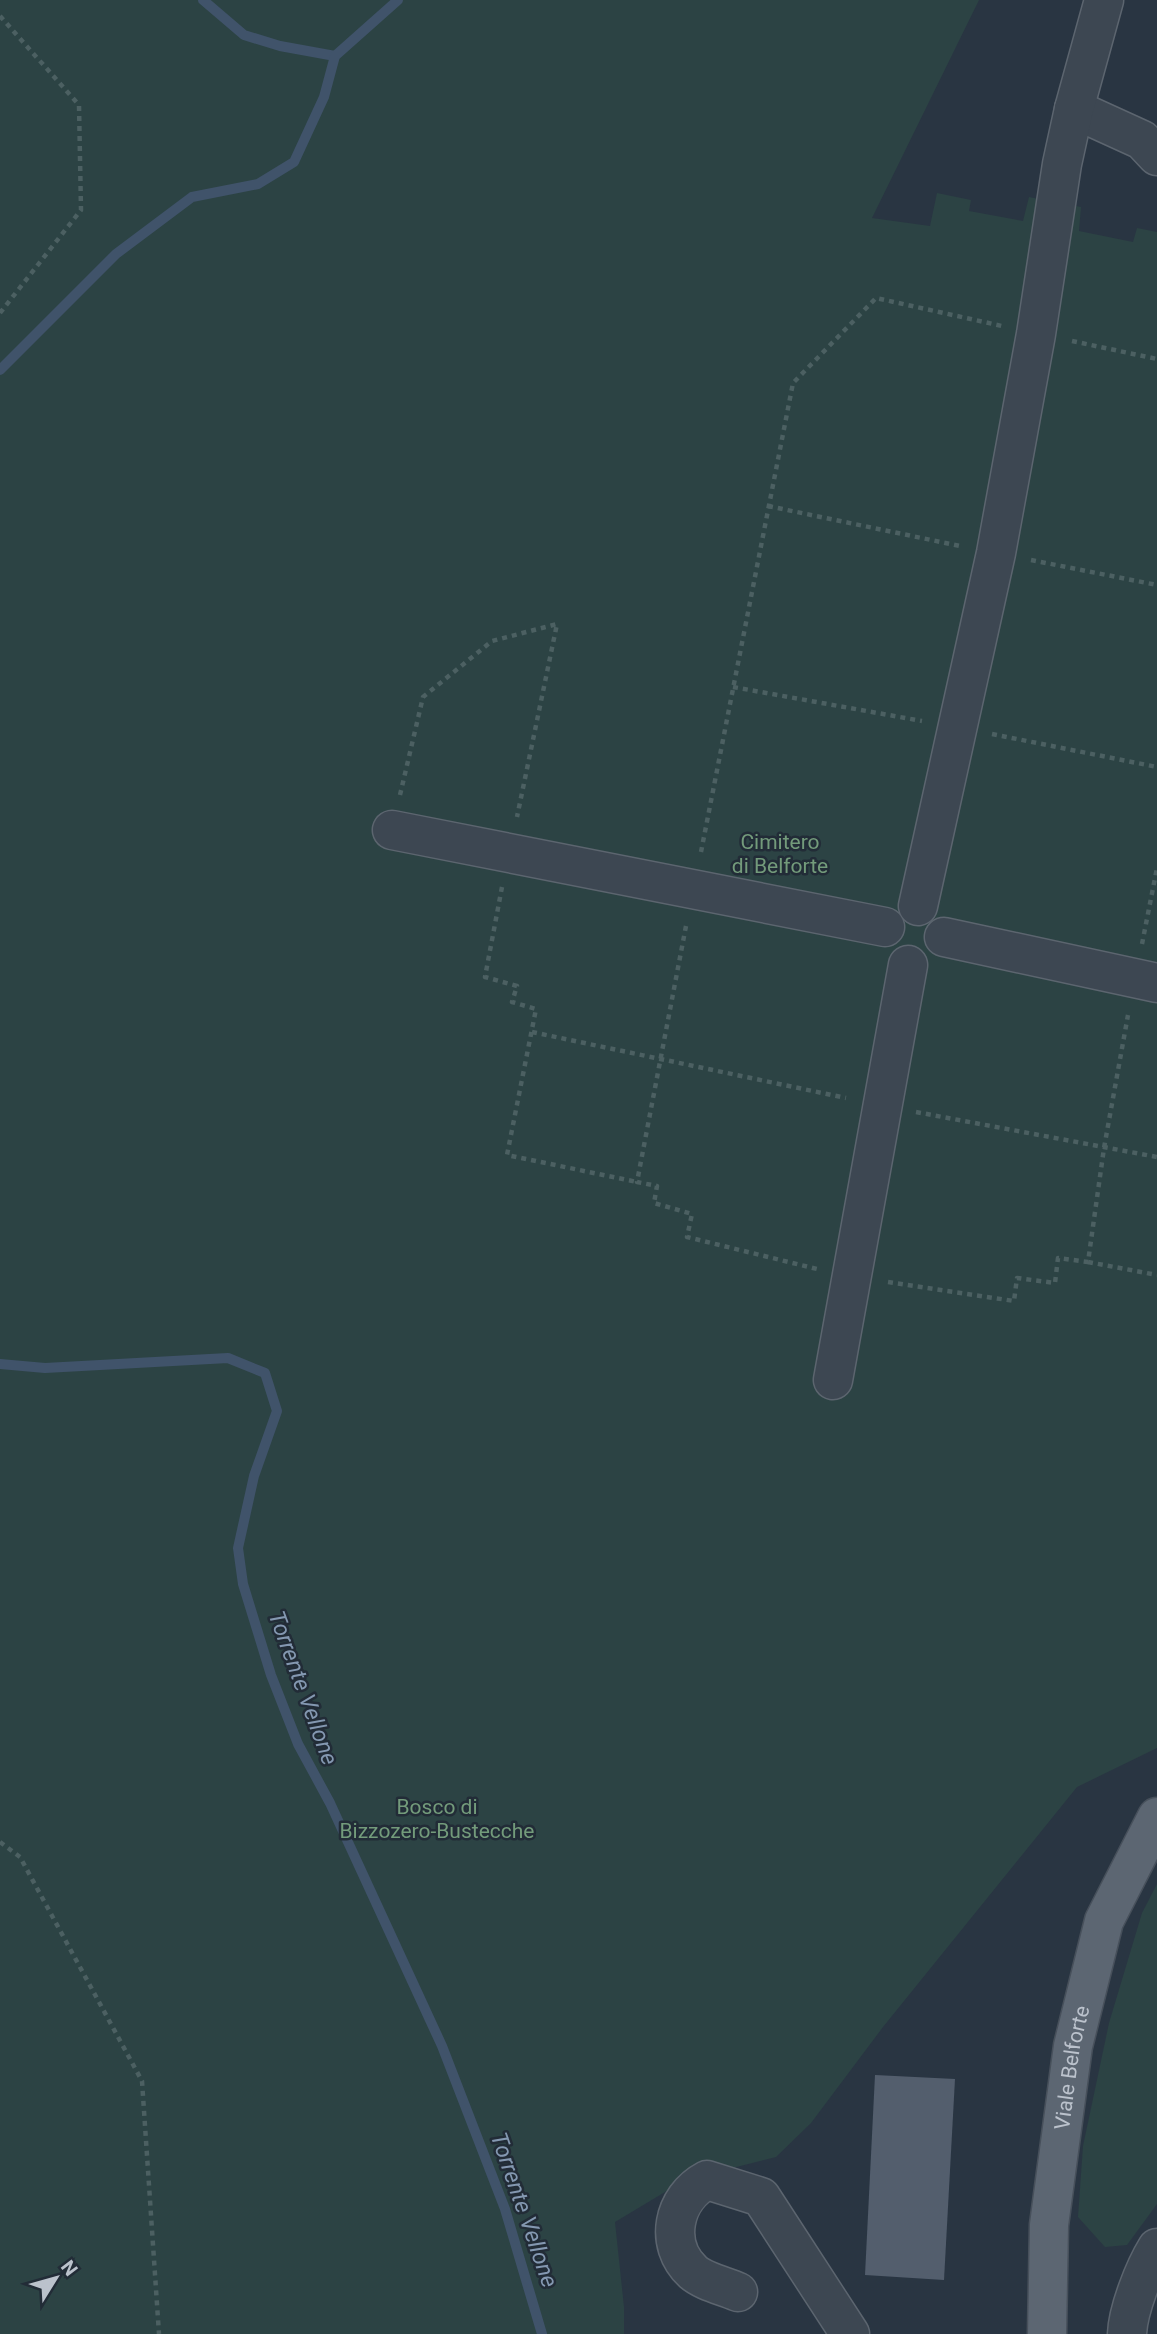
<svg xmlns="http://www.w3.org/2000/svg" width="1157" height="2334" font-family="Roboto,sans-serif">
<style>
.green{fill:#2c4344}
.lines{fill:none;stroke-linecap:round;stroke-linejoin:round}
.stream{stroke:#40536a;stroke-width:10}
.building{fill:#535e6d}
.minor-casing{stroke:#5c656f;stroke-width:41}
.major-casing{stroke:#47505b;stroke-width:41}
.path{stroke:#4c6062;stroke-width:4.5;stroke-dasharray:5 5;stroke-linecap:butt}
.minor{stroke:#3d4752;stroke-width:38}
.major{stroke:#5c6672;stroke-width:38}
.labels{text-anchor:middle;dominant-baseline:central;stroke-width:5;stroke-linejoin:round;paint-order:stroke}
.park-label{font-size:21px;fill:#739b7b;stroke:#222c37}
.street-label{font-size:21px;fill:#bbc2cc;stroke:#222c37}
.water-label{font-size:23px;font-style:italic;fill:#8498b1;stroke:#222c37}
</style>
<rect width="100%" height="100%" fill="#293542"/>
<g class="green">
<polygon points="0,0 979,0 872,218 930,226 937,193 971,200 969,211 1023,221 1029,197 1081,207 1079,231 1133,242 1137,228 1157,232 1157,1748 1077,1787 883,2027 811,2123 776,2157 685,2180 615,2222 624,2307 624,2334 0,2334"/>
<polygon points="1157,1884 1157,2204 1127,2245 1105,2247 1078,2217 1083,2146 1109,2023 1142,1913"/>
</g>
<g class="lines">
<g class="stream">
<polyline points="203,0 244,35 280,46 335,56"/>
<polyline points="0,370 116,254 192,197 258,184 294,162 324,97 335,56 398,0"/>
<polyline points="0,1364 45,1368 228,1358 265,1373 277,1411 254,1476 238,1548 243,1584 271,1675 298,1744 330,1803 442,2046 505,2209 542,2334"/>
</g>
</g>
<polygon class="building" points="875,2075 955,2079 944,2280 865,2275"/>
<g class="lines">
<g class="minor-casing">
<g id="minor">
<polyline points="1074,109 1142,140 1157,156"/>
<polyline points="392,830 885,927"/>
<polyline points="918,906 996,553 1036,334 1062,164 1074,109 1104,0"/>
<polyline points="944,937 1157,983"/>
<polyline points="833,1380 908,965"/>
<path d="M738,2292C724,2286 703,2281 693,2272C663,2244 673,2198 707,2180L761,2197L850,2334"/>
<path d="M1127,2334C1128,2310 1144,2269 1157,2248"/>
</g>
</g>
<g class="major-casing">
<g id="major">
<path id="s1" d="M1047,2334L1049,2225L1073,2046L1104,1921L1157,1817"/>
</g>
</g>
<g class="path">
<polyline points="0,16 79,105 81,210 0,313"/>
<polyline points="1072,341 1157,359"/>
<polyline points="768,506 960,546"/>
<polyline points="1031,560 1157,585"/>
<polyline points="733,687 922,721"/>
<polyline points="992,734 1157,767"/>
<polyline points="400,795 423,697 492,641 557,624 517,817"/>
<polyline points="701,852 793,383 876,298 1002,326"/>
<polyline points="502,887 485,977 517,986 512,1002 536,1009 507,1155 637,1182"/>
<polyline points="686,926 637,1182 657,1186 654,1203 692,1214 687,1237 817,1269"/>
<polyline points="1142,944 1157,868"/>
<polyline points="532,1032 846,1098"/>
<polyline points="916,1112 1157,1157"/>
<polyline points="1088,1262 1157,1275"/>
<polyline points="888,1282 1014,1301 1017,1278 1055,1283 1058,1258 1088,1262 1104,1148 1128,1015"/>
<polyline points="0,1842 20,1857 142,2081 159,2334"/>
</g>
<use href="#minor" class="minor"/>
<use href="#major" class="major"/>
</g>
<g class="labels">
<g class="park-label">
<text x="780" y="842">Cimitero<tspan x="780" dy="24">di Belforte</tspan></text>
<text x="437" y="1807">Bosco di<tspan x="437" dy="24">Bizzozero-Bustecche</tspan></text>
</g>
<g class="street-label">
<text stroke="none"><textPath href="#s1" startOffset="268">Viale Belforte</textPath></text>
</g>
<g class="water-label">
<text transform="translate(303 1688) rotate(70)">Torrente Vellone</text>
<text transform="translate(524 2210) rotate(71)">Torrente Vellone</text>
</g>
</g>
<g transform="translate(56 2278) rotate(53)" stroke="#222c37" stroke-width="5" paint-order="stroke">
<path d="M0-5L12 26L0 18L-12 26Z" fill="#bbc2cc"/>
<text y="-10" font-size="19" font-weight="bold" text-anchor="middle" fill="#bbc2cc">N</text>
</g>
</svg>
